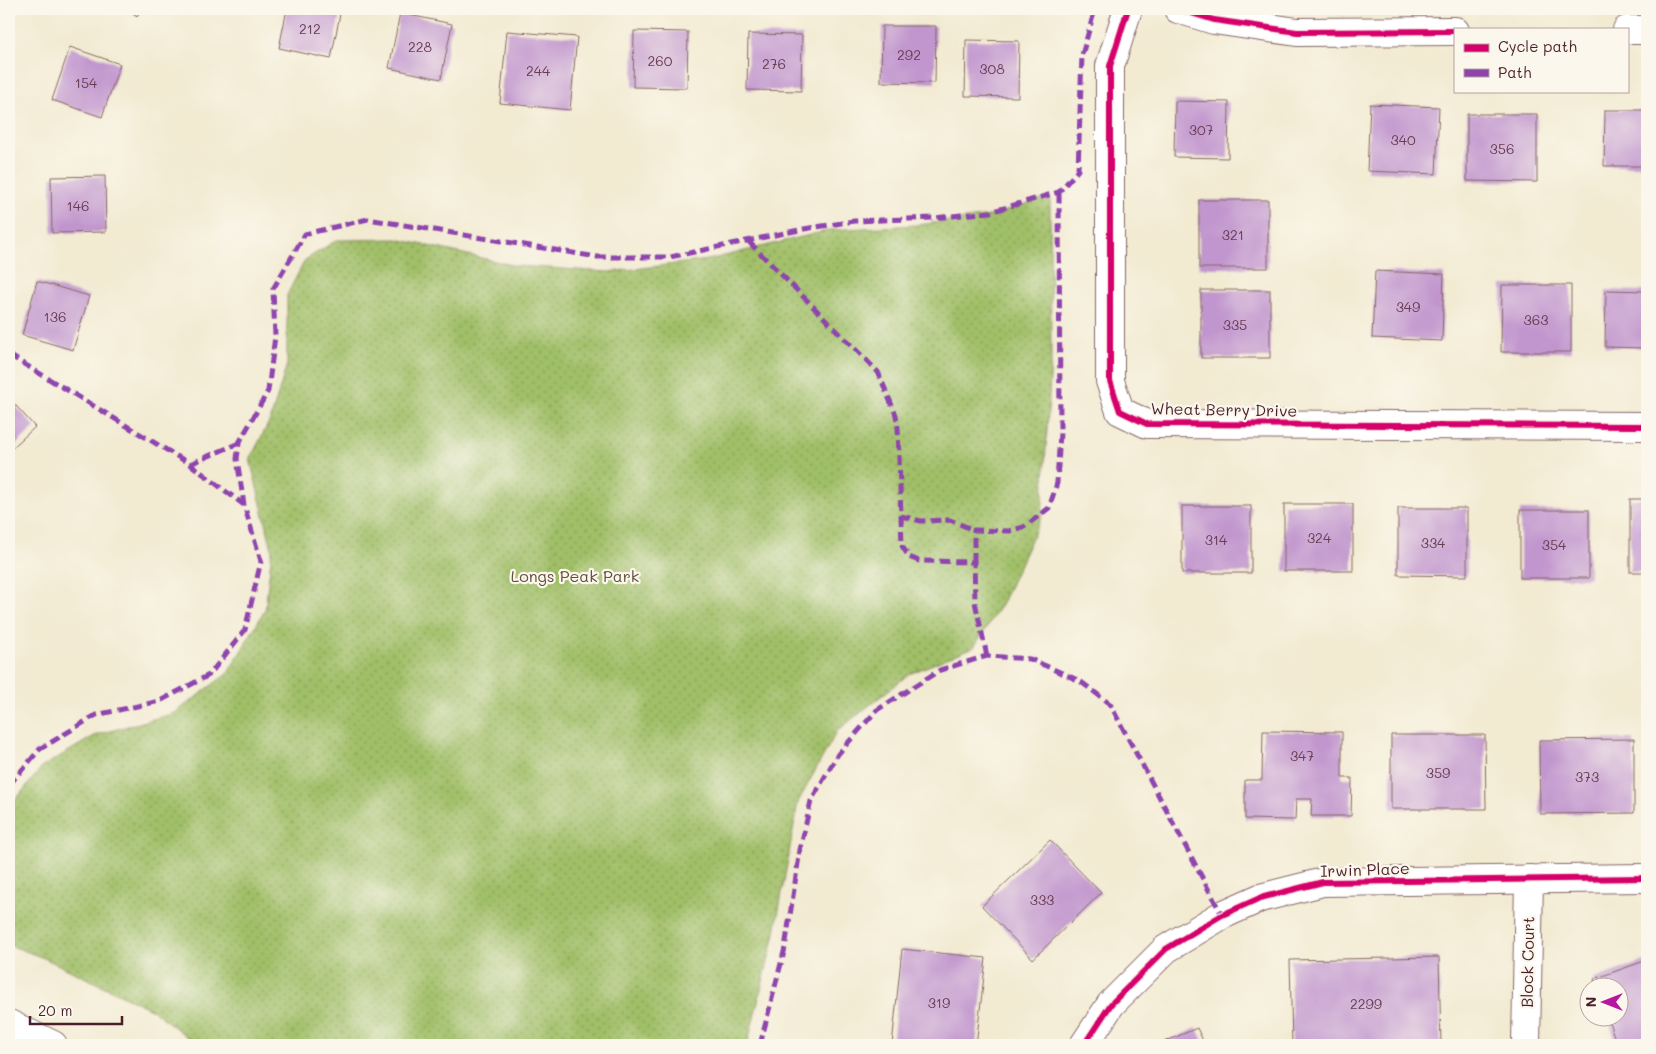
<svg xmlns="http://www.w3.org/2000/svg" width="1656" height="1054" font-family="Mali,sans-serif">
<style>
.park{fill:url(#park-dots);stroke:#756f49}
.building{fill:#c196ce}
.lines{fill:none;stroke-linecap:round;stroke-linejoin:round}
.street-casing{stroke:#856665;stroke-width:30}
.street{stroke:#fff;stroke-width:28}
.quiet{stroke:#8e44ad;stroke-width:5;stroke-dasharray:10 5;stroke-linecap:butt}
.cycleway-casing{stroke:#fbf7ec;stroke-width:9}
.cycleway{stroke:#d6006c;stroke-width:6}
.labels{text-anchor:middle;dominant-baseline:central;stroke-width:4.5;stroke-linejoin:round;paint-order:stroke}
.number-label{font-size:14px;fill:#683d54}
.street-label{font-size:16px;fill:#4a1f2b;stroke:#fbf7ec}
.park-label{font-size:16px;fill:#644f3d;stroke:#fbf7ec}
</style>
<defs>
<pattern id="park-dots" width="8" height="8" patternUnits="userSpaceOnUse" patternTransform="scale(1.25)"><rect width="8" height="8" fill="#a0bf67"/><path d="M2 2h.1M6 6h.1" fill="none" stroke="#849b55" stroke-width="1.8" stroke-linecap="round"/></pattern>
</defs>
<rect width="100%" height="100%" fill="#fbf7ec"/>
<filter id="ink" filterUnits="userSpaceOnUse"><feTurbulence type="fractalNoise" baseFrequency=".02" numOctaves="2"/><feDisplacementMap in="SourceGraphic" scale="10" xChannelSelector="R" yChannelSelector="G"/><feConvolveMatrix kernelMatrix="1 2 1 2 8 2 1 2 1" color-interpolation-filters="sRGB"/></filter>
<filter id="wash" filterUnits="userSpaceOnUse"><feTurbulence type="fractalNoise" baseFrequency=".0096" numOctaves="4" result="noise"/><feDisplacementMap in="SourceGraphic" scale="20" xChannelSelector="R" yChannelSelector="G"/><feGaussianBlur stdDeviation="1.12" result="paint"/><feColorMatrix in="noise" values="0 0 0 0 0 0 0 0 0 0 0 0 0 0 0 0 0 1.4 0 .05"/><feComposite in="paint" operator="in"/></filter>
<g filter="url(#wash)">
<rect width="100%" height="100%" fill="#f2ead1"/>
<polygon class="park" points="1050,196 1051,361 1042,516 1002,603 974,647 909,674 837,731 798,802 774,938 747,1045 197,1045 153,1010 44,958 9,945 9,808 42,767 96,735 175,713 228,673 265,610 272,549 250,459 271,418 287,364 287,295 305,260 337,240 397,239 517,266 609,272 708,260 830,230 917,225 990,216"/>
<g id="blocks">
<g class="building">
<polygon points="128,9 142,9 137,16"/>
<polygon points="287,9 341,9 331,59 279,48"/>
<polygon points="400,13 452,24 441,79 389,68"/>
<polygon points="882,26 936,26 935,83 881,82"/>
<polygon points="507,31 577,37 570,110 500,103"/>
<polygon points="634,31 688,32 687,88 633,87"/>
<polygon points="748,34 802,35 801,91 747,90"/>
<polygon points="966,40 1019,41 1018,97 965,96"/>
<polygon points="70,47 120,64 102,117 52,100"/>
<polygon points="1175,101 1229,102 1228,158 1174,157"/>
<polygon points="1370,104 1439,107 1436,174 1367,171"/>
<polygon points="1605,110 1647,110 1647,166 1604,166"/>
<polygon points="1467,114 1537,114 1537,182 1467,181"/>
<polygon points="105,176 106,232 52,233 51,177"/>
<rect x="1199" y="200" width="69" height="68"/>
<polygon points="1375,271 1444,274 1442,341 1372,338"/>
<polygon points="37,281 89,296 73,350 22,335"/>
<polygon points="1502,285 1571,285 1571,352 1501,352"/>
<rect x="1201" y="290" width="69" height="68"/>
<polygon points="1606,290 1647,291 1647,348 1605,347"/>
<polygon points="9,398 35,427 9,451"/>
<rect x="1630" y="499" width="17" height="73"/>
<rect x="1284" y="504" width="69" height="67"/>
<rect x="1182" y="506" width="69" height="67"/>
<polygon points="1398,508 1467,508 1467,576 1398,575"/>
<rect x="1520" y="510" width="69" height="68"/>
<polygon points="1263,731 1342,732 1342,778 1352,778 1351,816 1311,816 1312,799 1296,799 1295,820 1245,819 1245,780 1262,780"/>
<polygon points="1391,735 1485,735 1486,809 1391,809"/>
<polygon points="1634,739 1634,813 1540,814 1539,740"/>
<polygon points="1050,840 1101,893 1033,959 982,906"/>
<polygon points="902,949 986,958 976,1045 892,1045"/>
<polygon points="1439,957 1441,1045 1292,1045 1290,960"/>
<polygon points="1647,960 1647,1045 1617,1045 1607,1016 1618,1016 1618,986 1596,986 1594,979"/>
<polygon points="1197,1028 1205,1045 1157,1045"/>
</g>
</g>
</g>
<g filter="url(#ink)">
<use href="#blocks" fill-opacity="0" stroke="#856665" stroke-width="1"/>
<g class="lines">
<g class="street-casing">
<g id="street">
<polyline points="1128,9 1110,66 1110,381 1120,411 1147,424 1647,426"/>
<polyline points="1178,9 1214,20 1297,32 1455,31"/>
<polyline points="1627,30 1647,30"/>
<polyline points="9,1024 53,1045"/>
<polyline points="1084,1045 1111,1004 1166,949 1222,915 1260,898 1323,882 1647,878"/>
<polyline points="1526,1045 1529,879"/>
</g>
</g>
<use href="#street" class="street"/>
<g class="quiet">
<polyline points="749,242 878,372 896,415 898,428 902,546 909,557 919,561 974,562 975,602 987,656"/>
<polyline points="9,355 190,464 244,505"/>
<polyline points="190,464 239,443"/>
<polyline points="901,516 921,521 950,520 974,530"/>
<polyline points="974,562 974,530 1009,531 1024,527 1049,508 1057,483 1060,432 1059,192"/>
<polyline points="9,785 40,749 96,715 160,701 209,675 245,630 261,561 244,505 237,459 239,443 268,391 275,336 273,289 305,234 368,219 597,257 670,257 804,229 854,221 934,218 990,212 1059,192 1078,170 1082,55 1095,9"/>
<polyline points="760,1045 785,948 800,850 811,801 838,754 877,710 940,670 987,656 1030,659 1080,681 1110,704 1222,915"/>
</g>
<g class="cycleway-casing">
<g id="cycleway">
<polyline points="1128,9 1110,66 1110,381 1120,411 1147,424 1647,426"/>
<polyline points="1178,9 1214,20 1297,32 1455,31"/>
<polyline points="1084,1045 1111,1004 1166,949 1222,915 1260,898 1323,882 1647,878"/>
</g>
</g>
<use href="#cycleway" class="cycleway"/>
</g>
</g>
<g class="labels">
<g class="number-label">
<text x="310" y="28">212</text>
<text x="420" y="46">228</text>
<text x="909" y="54">292</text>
<text x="660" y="60">260</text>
<text x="774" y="63">276</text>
<text x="992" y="68">308</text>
<text x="538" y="70">244</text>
<text x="86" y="82">154</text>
<text x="1201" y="129">307</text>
<text x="1403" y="139">340</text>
<text x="1502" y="148">356</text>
<text x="78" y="205">146</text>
<text x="1233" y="234">321</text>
<text x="1408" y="306">349</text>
<text x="55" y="316">136</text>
<text x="1536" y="319">363</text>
<text x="1235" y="324">335</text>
<text x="1319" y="537">324</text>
<text x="1216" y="539">314</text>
<text x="1433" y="542">334</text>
<text x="1554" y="544">354</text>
<text x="1302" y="755">347</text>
<text x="1438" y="772">359</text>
<text x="1587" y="776">373</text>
<text x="1042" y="899">333</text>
<text x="939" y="1002">319</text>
<text x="1366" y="1003">2299</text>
</g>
<g class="street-label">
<text transform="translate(1224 409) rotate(1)">Wheat Berry Drive</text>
<text transform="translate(1365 869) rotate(-2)">Irwin Place</text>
<text transform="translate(1527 962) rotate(-89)">Block Court</text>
</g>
<g class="park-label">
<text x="575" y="575">Longs Peak Park</text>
</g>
</g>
<rect width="1656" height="1054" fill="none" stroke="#fbf7ec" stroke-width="30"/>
<rect x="1454" y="28" width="175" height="65" fill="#fbf7ec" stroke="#b4a19f"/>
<rect x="1464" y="44" width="25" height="8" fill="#d6006c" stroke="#b4a19f"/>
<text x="1498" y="52" font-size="15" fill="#4a1f2b">Cycle path</text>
<rect x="1464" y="69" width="25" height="8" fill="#8e44ad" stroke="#b4a19f"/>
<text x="1498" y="78" font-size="15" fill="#4a1f2b">Path</text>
<g transform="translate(1604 1002) rotate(270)"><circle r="24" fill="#fbf7ec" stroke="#b4a19f"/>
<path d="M0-4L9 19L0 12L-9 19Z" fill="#b5179e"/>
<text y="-8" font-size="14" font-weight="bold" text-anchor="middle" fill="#4a1f2b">N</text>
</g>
<path d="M30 1016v8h92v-8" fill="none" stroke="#4a1f2b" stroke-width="2.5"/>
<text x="38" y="1016" font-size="15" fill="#4a1f2b" stroke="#fbf7ec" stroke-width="4" paint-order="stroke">20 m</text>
</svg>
